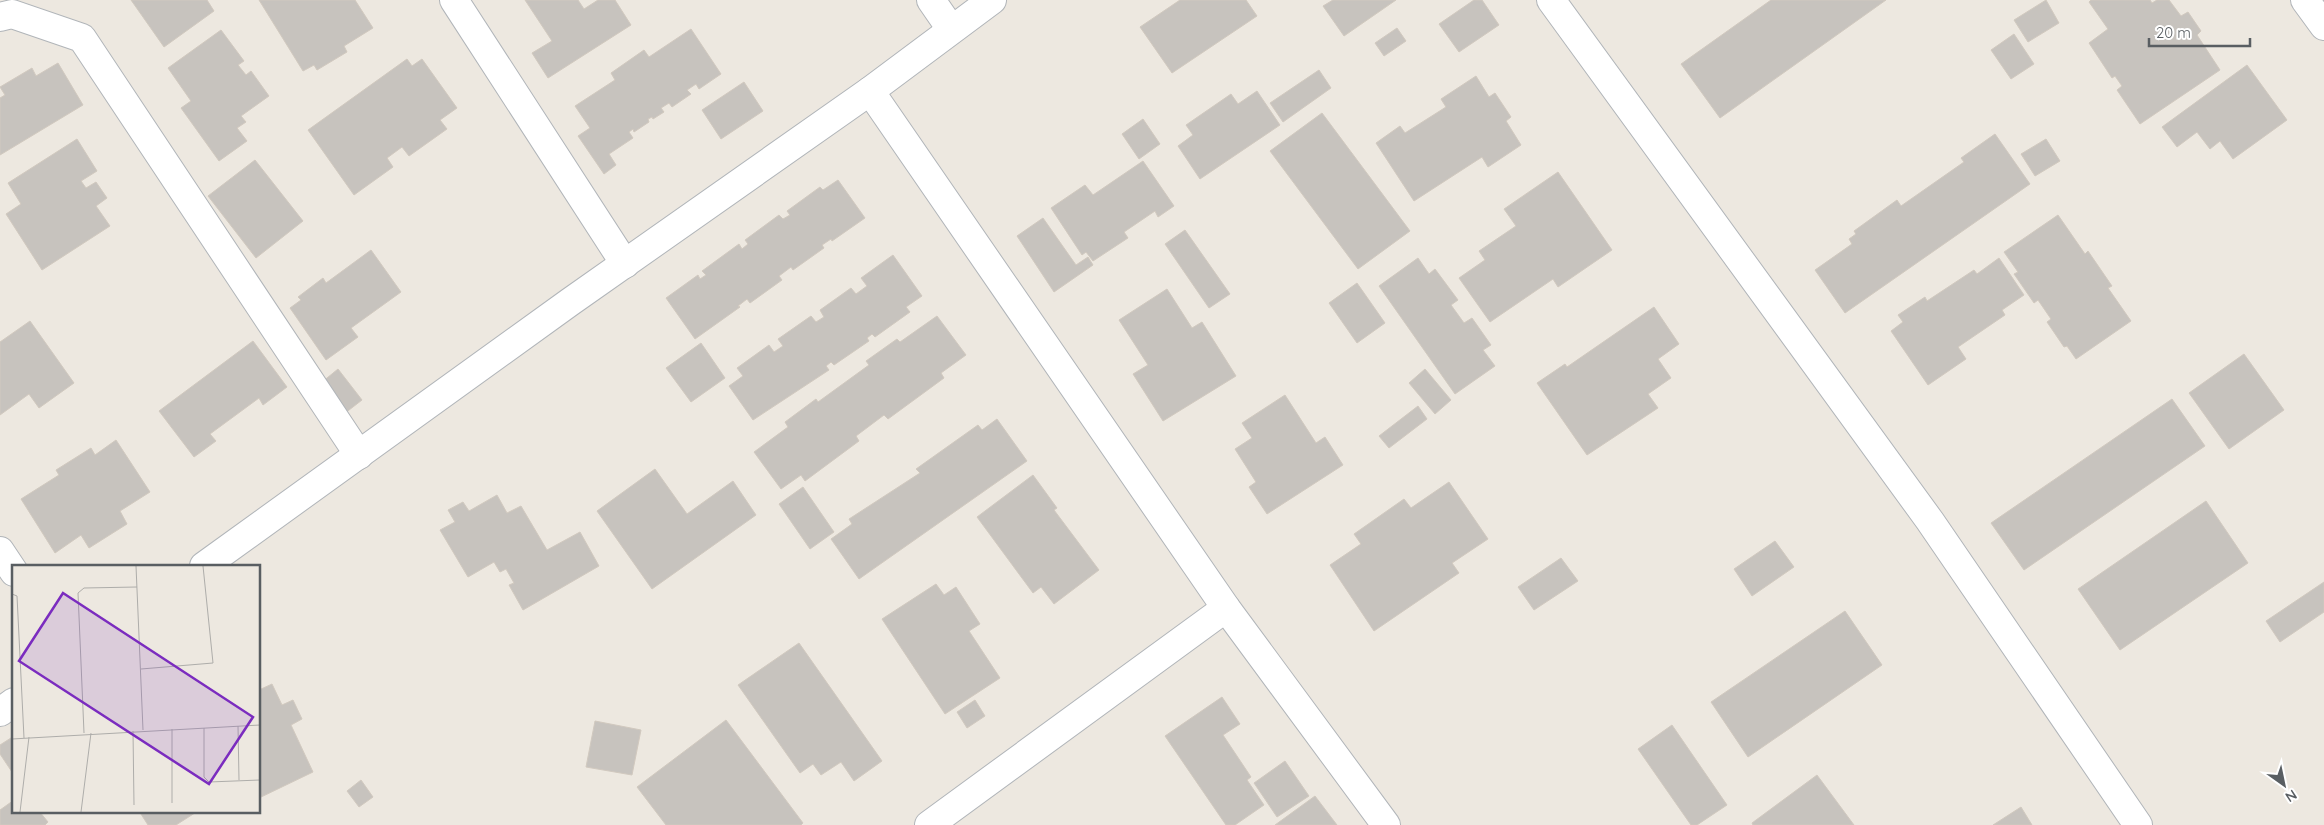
<svg xmlns="http://www.w3.org/2000/svg" width="2324" height="825" font-family="Quicksand,sans-serif">
<style>
.building{fill:#c7c3be;stroke:#d1c9bf}
.lines{fill:none;stroke-linecap:round;stroke-linejoin:round}
.minor-casing{stroke:#b1b5b9;stroke-width:30}
.minor{stroke:#fff;stroke-width:28}
.inset-road{fill:none;stroke:#aeadaa;stroke-width:1}
.view{fill:#7b2cbf;fill-opacity:0.15;stroke:#7b2cbf;stroke-width:2.5}
.inset-edge{fill:none;stroke:#595e62;stroke-width:2.5}
</style>
<rect width="100%" height="100%" fill="#ede8e0"/>
<g class="building">
<polygon points="131,0 207,0 214,11 164,47"/>
<polygon points="259,0 355,0 373,28 344,46 347,52 317,70 314,65 303,71"/>
<polygon points="525,0 578,0 584,9 598,0 615,0 631,25 548,78 532,53 552,41"/>
<polygon points="1180,0 1246,0 1257,16 1172,73 1140,27"/>
<polygon points="1333,0 1396,0 1344,36 1323,6"/>
<polygon points="1474,0 1482,0 1499,25 1459,52 1439,24"/>
<polygon points="1771,0 1886,0 1720,118 1681,64"/>
<polygon points="2046,0 2059,23 2028,42 2014,20"/>
<polygon points="2091,0 2150,0 2152,3 2157,0 2169,0 2181,16 2188,12 2201,31 2197,35 2220,70 2140,124 2117,90 2122,86 2115,76 2112,78 2089,43 2108,29 2089,2"/>
<polygon points="1397,28 1406,41 1384,56 1375,43"/>
<polygon points="691,29 721,74 699,89 696,84 687,90 691,94 672,107 669,103 661,108 664,112 653,119 652,117 648,119 649,122 634,132 633,129 629,132 633,138 609,154 616,165 604,174 578,136 590,128 575,106 615,80 611,73 644,50 649,57"/>
<polygon points="221,30 244,61 238,65 246,75 251,71 269,96 241,116 246,122 237,128 247,141 219,161 181,108 191,101 168,68"/>
<polygon points="2014,34 2034,64 2011,79 1991,50"/>
<polygon points="407,59 412,66 422,59 457,108 440,120 447,129 409,156 402,147 387,158 393,167 354,195 308,130"/>
<polygon points="58,63 83,105 0,155 0,98 5,95 0,87 32,68 36,76"/>
<polygon points="2247,65 2287,120 2233,159 2220,141 2210,149 2197,132 2177,147 2162,127"/>
<polygon points="1319,70 1331,88 1283,122 1270,103"/>
<polygon points="1476,76 1489,97 1495,93 1511,117 1506,121 1521,145 1488,167 1482,157 1414,201 1376,143 1400,126 1405,133 1446,107 1441,99"/>
<polygon points="744,82 763,111 721,139 702,110"/>
<polygon points="1257,91 1280,125 1200,179 1178,146 1193,135 1186,125 1231,94 1238,104"/>
<polygon points="1322,113 1410,231 1358,269 1270,151"/>
<polygon points="1143,119 1160,144 1139,159 1122,134"/>
<polygon points="1995,134 2030,184 1845,313 1815,270 1852,244 1849,239 1856,234 1854,231 1897,200 1901,206 1964,162 1961,158"/>
<polygon points="77,139 97,171 81,181 86,188 96,182 107,198 96,206 110,226 42,270 6,214 21,204 8,183"/>
<polygon points="2046,139 2060,161 2035,176 2021,154"/>
<polygon points="255,160 303,221 256,258 208,196"/>
<polygon points="1143,161 1174,206 1158,217 1155,211 1124,232 1128,238 1093,261 1086,252 1082,255 1051,208 1085,185 1093,195"/>
<polygon points="1558,172 1612,250 1558,287 1553,279 1490,322 1459,278 1485,260 1479,251 1516,226 1504,209"/>
<polygon points="838,180 865,218 832,241 831,239 822,245 824,248 793,270 791,267 779,276 782,280 750,303 747,299 738,306 740,307 695,339 666,298 698,275 700,279 706,275 702,271 739,244 742,249 748,244 745,240 779,215 783,219 790,215 787,211 820,187 823,190"/>
<polygon points="2058,215 2085,254 2088,251 2112,286 2108,288 2131,321 2076,359 2067,346 2064,347 2047,322 2051,319 2038,300 2034,303 2014,274 2018,272 2004,252"/>
<polygon points="1043,218 1076,265 1088,257 1093,265 1054,292 1017,236"/>
<polygon points="1185,230 1230,294 1209,308 1165,244"/>
<polygon points="371,250 401,292 351,328 358,337 326,360 290,308 301,300 298,297 323,278 326,283"/>
<polygon points="893,255 922,296 906,307 910,312 875,337 872,334 867,338 869,341 834,365 831,362 826,366 829,370 753,420 729,386 743,376 737,368 769,345 774,352 783,346 778,339 811,316 816,322 824,317 820,310 851,288 856,294 867,286 861,278"/>
<polygon points="1418,258 1429,274 1435,269 1458,300 1451,305 1464,323 1472,318 1491,345 1483,350 1495,366 1455,394 1379,286"/>
<polygon points="1999,258 2024,295 2002,310 2005,315 1958,347 1966,359 1928,385 1891,331 1903,322 1898,315 1925,297 1927,301 1974,270 1977,274"/>
<polygon points="1357,283 1385,323 1357,343 1329,303"/>
<polygon points="1167,289 1192,328 1202,322 1236,376 1163,421 1133,374 1148,365 1119,320"/>
<polygon points="1654,307 1679,344 1658,359 1671,378 1648,394 1658,408 1587,455 1537,383 1565,364 1567,367"/>
<polygon points="937,316 966,355 941,373 944,378 888,419 884,415 856,436 859,441 805,481 801,475 781,489 754,452 788,427 785,422 816,399 818,402 869,365 866,361 897,339 900,342"/>
<polygon points="30,321 74,383 39,408 29,394 0,415 0,342"/>
<polygon points="253,341 287,387 263,405 259,398 210,434 216,441 194,457 159,411"/>
<polygon points="701,343 725,378 691,402 666,368"/>
<polygon points="2244,354 2284,410 2229,449 2189,393"/>
<polygon points="338,369 362,400 340,417 316,387"/>
<polygon points="1425,369 1451,400 1435,414 1409,383"/>
<polygon points="1285,395 1316,443 1325,437 1343,465 1267,514 1249,487 1256,482 1235,449 1252,438 1242,423"/>
<polygon points="2172,399 2205,446 2024,570 1991,523"/>
<polygon points="1418,406 1427,419 1389,448 1379,436"/>
<polygon points="997,419 1027,461 859,579 831,539 852,524 849,519 920,473 916,469 978,425 982,430"/>
<polygon points="116,440 150,492 120,511 127,524 89,548 81,535 55,553 21,499 59,475 56,470 91,448 95,455"/>
<polygon points="655,469 687,514 733,481 756,515 652,589 597,511"/>
<polygon points="1033,475 1057,508 1054,510 1099,570 1054,604 1041,587 1033,593 977,517"/>
<polygon points="1449,482 1488,539 1452,563 1459,573 1374,631 1330,565 1361,544 1354,534 1404,499 1411,508"/>
<polygon points="803,487 834,532 810,549 779,504"/>
<polygon points="497,495 507,513 521,506 547,550 580,532 599,566 523,610 509,585 514,583 506,569 500,572 494,562 468,577 440,530 455,522 448,510 463,502 469,511"/>
<polygon points="2206,501 2248,563 2120,650 2078,589"/>
<polygon points="1775,541 1794,567 1752,596 1734,569"/>
<polygon points="1561,558 1578,581 1534,610 1518,587"/>
<polygon points="2324,582 2324,612 2280,642 2266,621"/>
<polygon points="936,584 944,595 956,587 980,624 969,631 1000,678 945,714 882,619"/>
<polygon points="1845,611 1882,665 1748,757 1711,702"/>
<polygon points="799,643 882,761 854,781 841,762 821,775 813,764 800,773 738,685"/>
<polygon points="272,684 282,705 293,700 302,719 291,725 313,772 259,798 259,690"/>
<polygon points="1222,697 1240,724 1223,735 1251,777 1247,780 1264,805 1235,825 1226,825 1165,736"/>
<polygon points="975,700 985,716 967,728 957,712"/>
<polygon points="726,720 803,823 801,825 666,825 637,787"/>
<polygon points="595,721 641,730 632,775 586,767"/>
<polygon points="1672,725 1727,805 1697,825 1691,825 1638,749"/>
<polygon points="14,736 14,775 0,754 0,745"/>
<polygon points="1285,761 1309,796 1277,817 1254,783"/>
<polygon points="1817,775 1854,825 1753,825 1752,823"/>
<polygon points="361,780 373,797 359,807 347,791"/>
<polygon points="1315,796 1337,825 1275,825"/>
<polygon points="14,800 14,811 39,811 48,822 45,825 0,825 0,810"/>
<polygon points="2021,807 2032,825 1993,825"/>
<polygon points="139,811 198,811 176,825 148,825"/>
</g>
<g class="lines">
<g class="minor-casing">
<g id="minor">
<polyline points="454,0 625,264"/>
<polyline points="931,0 951,29"/>
<polyline points="1551,0 1930,521 2138,825"/>
<polyline points="2305,0 2324,26"/>
<polyline points="0,17 12,14 82,38 359,455"/>
<polyline points="870,91 1226,608 1386,825"/>
<polyline points="0,551 14,572"/>
<polyline points="204,566 570,302 870,91 992,0"/>
<polyline points="0,712 14,702"/>
<polyline points="929,825 1226,608"/>
</g>
</g>
<use href="#minor" class="minor"/>
</g>
<g transform="translate(12 565)">
<rect width="248" height="248" fill="#ede8e0"/>
<path class="inset-road" d="M124,1L131,165M0,29L5,31L12,173M129,104L201,98L191,1M226,161L227,215M192,163V212L197,217L248,215M121,166L122,240M72,168L66,28L72,23L125,22M0,174L248,160M160,238V164M8,247L17,172M69,247L79,168"/>
<path class="view" d="M51,28L241,152L197,219L7,96Z"/>
<rect width="248" height="248" class="inset-edge"/>
</g>
<g transform="translate(2284 785) rotate(147)" stroke="#ffffff" stroke-width="4" paint-order="stroke">
<path d="M0-4L9 19L0 12L-9 19Z" fill="#595e62"/>
<text y="-8" font-size="14" font-weight="bold" text-anchor="middle" fill="#595e62">N</text>
</g>
<path d="M2149 38v8h101v-8" fill="none" stroke="#595e62" stroke-width="2.5"/>
<text x="2156" y="38" font-size="15" fill="#595e62" stroke="#ffffff" stroke-width="4" paint-order="stroke">20 m</text>
</svg>
